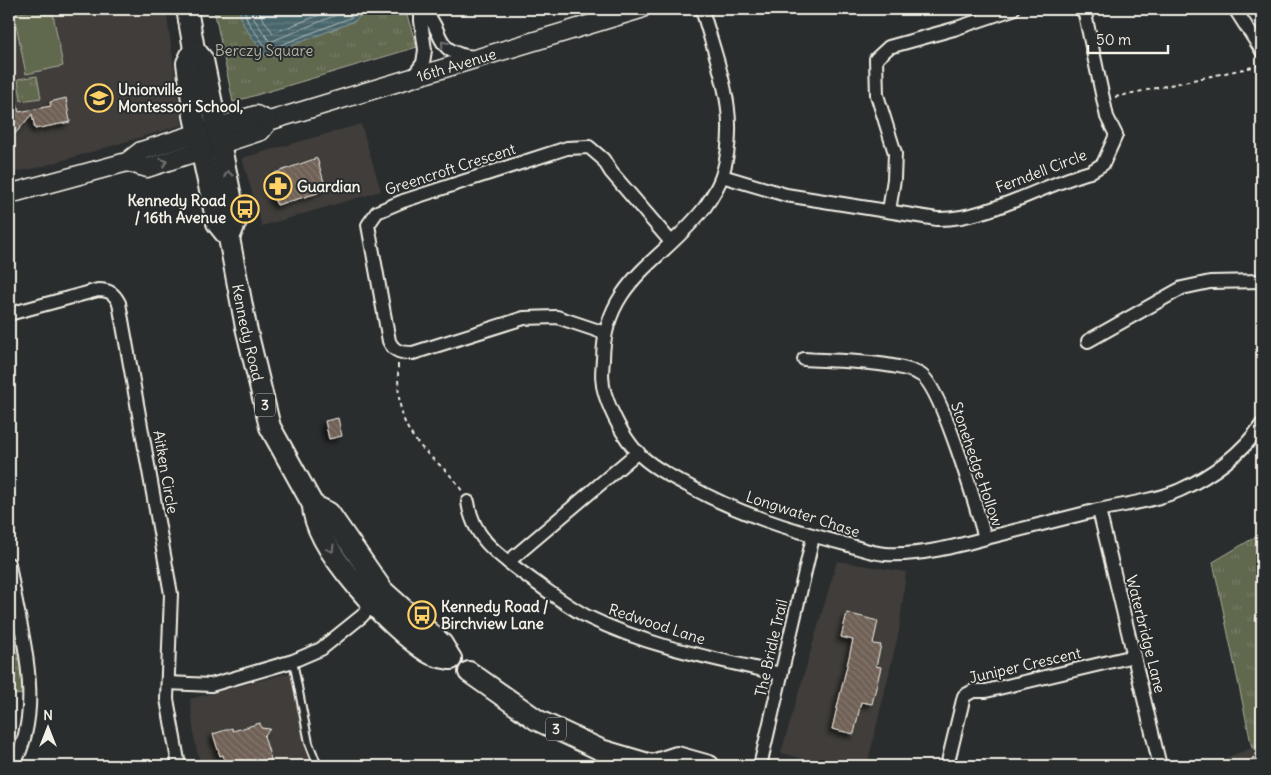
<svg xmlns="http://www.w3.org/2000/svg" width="1271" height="775" font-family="Delius,sans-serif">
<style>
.built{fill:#3f3d3a}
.grass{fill:url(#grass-tufts);stroke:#aaac9b}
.pitch{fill:#60674e;stroke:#aaac9b}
.water{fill:url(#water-rules);stroke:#8d9d9e}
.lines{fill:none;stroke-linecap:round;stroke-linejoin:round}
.shore{stroke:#afb9b6;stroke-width:1}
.building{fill:url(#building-back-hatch);stroke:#f4f1e8;filter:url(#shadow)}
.lane-casing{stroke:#f4f1e8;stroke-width:10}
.street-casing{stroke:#f4f1e8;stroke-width:16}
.secondary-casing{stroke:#f4f1e8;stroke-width:21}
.primary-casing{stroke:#f4f1e8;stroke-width:24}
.path{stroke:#f4f1e8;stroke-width:2;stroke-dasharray:4 4;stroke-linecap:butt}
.lane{stroke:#2a2d2e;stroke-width:6}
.street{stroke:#2a2d2e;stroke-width:12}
.secondary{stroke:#2a2d2e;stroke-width:18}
.primary{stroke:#2a2d2e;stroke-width:20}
.oneway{stroke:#71726f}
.labels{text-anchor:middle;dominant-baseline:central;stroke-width:4;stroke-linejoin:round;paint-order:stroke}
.shield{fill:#2a2d2e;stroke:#b7b6b0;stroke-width:1}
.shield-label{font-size:14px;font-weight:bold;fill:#f4f1e8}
.park-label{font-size:15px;fill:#b1b3a3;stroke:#2a2d2e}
.street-label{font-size:15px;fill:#f4f1e8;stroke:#2a2d2e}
.poi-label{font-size:15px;font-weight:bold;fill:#f4f1e8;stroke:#2a2d2e;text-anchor:start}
</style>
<defs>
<pattern id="grass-tufts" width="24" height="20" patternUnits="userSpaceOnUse" patternTransform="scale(1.25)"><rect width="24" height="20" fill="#60674e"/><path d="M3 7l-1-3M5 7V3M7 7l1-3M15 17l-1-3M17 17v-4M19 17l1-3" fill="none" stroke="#777d68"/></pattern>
<pattern id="water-rules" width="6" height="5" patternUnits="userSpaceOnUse" patternTransform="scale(1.25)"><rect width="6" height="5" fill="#48656c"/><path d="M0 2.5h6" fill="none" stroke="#637c81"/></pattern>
<pattern id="building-back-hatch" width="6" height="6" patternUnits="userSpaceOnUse" patternTransform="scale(1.25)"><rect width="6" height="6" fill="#6f6156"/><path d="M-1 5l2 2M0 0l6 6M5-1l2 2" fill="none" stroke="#84786e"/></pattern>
<filter id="shadow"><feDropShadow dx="-4" dy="4" stdDeviation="2.5" flood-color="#0009"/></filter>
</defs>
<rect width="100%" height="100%" fill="#2a2d2e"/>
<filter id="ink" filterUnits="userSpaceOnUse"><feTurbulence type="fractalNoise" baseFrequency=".02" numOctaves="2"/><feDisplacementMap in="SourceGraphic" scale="10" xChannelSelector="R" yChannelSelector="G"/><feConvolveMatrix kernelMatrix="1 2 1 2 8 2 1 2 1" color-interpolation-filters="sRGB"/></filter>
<g filter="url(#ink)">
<g class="built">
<polygon points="9,9 166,9 182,125 37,168 9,173 9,72 13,71 9,45"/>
<polygon points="361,124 381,191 262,226 242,158"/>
<polygon points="837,561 906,572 899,631 867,766 834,766 781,753"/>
<polygon points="293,672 318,766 201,766 195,743 190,699"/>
<polygon points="1262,745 1262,766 1204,766 1252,748"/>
</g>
<g class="grass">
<polygon points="214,9 405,9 417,47 233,102"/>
<polygon points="37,76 41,98 21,101 18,79"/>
<polygon points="1262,533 1262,745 1252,748 1213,562"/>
<polygon points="9,581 32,694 9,695"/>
</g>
<polygon class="pitch" points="41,9 52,9 63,66 26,74 14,14"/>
<polygon class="water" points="239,9 367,9 355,21 265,56 243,24"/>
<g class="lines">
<g class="shore">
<polyline points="244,9 248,22 268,50 352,17 360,9"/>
<polyline points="251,9 254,19 270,42 351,9"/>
<polyline points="258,9 261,16 273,33 335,9"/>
</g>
</g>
<g class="building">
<polygon points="9,83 11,83 19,112 51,106 50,102 66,98 70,122 35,129 32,114 9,141"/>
<polygon points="317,158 326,189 317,191 318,193 277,205 268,186 278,183 275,173"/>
<polygon points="338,418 342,436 329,439 325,421"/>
<polygon points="847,613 878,621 873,644 881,645 876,666 881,667 872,704 861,702 854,734 832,729 853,640 841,637"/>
<polygon points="260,723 261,728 270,729 264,736 273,766 226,766 223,755 220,756 213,734 232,728 233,731"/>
</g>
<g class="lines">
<g class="lane-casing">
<polyline id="lane" points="293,661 309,743 318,766"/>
</g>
<g class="street-casing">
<g id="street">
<path d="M702,9C718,67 741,114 722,176C718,187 712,197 705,207C664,261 604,280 603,359C602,371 601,382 605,394C611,413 623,436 636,451C649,465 668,475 685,484C737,513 787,529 845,544C859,548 871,553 885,554C920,556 957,546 990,537C1025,528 1059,520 1094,511C1120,505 1155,501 1180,490C1211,476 1243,453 1262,424"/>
<polyline points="1235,9 1262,51"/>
<path d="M422,12C446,26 430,54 475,57"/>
<polyline points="412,78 423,63 425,50 421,21 421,9"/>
<path d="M722,176L786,195L937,219C988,220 1041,185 1090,172L1103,164L1116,135L1107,117L1085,14L1081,9"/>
<polyline points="889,211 894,179 895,153 877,95 876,59 889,47 954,29 1013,9"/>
<path d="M9,314L98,290C109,290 114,293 119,303L171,594L167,699L179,766"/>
<path d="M605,333L557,317L524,318L413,353C402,353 394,352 389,341L368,225L377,212L403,201L567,148L589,147L603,159L611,172L671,242"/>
<polyline points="1088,341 1182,288 1210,282 1262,281"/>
<path d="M804,359C832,361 898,361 921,375C942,388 977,510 985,538"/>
<path d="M468,502C473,538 497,554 524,574C545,589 565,605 588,617C649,647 716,659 781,674"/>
<polyline points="1099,510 1160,766"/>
<polyline points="508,562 638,452"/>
<path d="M9,564C19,630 47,704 13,766"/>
<polyline points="168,683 211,685 293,661 321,649 362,616 377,599"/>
<polyline points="760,766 813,537"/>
<polyline points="947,766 964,696 973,691 986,691 1134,656"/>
</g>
</g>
<g class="secondary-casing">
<g id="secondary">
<path id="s1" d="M127,162L147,168L261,131L269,121L641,9"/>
<polyline points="9,194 127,162 141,151 256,115 269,121"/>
</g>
</g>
<g class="primary-casing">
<g id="primary">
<polyline points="187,9 194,49 203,60 236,221 229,238"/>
<path id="s2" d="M194,49L187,63L194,116L217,223L229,238L246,327L270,427L313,505C313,548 393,631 429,653C435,657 444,658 451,659"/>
<polyline points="313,505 329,513 383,591 442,644 451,659"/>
<polyline points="469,672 537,720 601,750 655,766"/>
<polyline points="653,765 677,757 709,766"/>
</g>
</g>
<g class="path">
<polyline points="1115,97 1262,65"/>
<path d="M398,364C398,408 399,427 432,458C444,469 456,479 463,493"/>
<path d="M1262,584C1255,597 1258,608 1262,621"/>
<polyline points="1246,766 1262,749"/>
</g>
<use href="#lane" class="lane"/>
<use href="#street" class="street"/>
<use href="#secondary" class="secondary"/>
<use href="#primary" class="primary"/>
</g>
<defs><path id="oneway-chevron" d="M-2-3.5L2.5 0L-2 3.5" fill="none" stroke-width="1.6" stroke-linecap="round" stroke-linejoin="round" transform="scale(1.25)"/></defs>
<g class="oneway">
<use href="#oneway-chevron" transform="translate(444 44) rotate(-132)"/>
<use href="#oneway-chevron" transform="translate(164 162) rotate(-19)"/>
<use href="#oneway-chevron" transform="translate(228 174) rotate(-101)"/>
<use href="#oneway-chevron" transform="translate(331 549) rotate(59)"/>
</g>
</g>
<defs>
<g id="school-ring" transform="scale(1.4375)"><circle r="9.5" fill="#2a2d2e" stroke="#ffd166" stroke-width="1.5"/><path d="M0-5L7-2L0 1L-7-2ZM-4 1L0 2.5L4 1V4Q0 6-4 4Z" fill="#ffd166"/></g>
<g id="pharmacy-ring" transform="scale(1.4375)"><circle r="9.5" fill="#2a2d2e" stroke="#ffd166" stroke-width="1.5"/><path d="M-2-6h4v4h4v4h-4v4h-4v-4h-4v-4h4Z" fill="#ffd166"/></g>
<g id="bus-ring" transform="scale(1.4375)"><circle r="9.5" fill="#2a2d2e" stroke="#ffd166" stroke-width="1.5"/><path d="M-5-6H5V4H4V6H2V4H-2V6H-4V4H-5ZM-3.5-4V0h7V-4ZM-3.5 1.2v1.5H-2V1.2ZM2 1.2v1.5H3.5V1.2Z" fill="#ffd166"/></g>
</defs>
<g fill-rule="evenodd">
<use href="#school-ring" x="99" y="98"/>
<use href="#pharmacy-ring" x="278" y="186"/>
<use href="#bus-ring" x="245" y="209"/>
<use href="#bus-ring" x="422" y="615"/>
</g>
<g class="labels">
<g class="shield">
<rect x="255" y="393.5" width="20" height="23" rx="4"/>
<rect x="546" y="717.5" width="20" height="23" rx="4"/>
</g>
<g class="shield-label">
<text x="265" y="405">3</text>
<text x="556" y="729">3</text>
</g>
<g class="park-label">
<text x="264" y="50">Berczy Square</text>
</g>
<g class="street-label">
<text stroke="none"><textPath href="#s1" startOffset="349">16th Avenue</textPath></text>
<text transform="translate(450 169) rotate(-18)">Greencroft Crescent</text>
<text transform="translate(1041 171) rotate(-21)">Ferndell Circle</text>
<text stroke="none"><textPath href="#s2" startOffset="294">Kennedy Road</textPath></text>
<text transform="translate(977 464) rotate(71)">Stonehedge Hollow</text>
<text transform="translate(166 472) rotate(80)">Aitken Circle</text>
<text transform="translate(803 514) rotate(18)">Longwater Chase</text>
<text transform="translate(657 624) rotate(18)">Redwood Lane</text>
<text transform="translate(1146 634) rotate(76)">Waterbridge Lane</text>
<text transform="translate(771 648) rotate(-77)">The Bridle Trail</text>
<text transform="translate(1025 665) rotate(-13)">Juniper Crescent</text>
</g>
<g class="poi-label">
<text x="118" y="89">Unionville<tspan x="118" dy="17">Montessori School,</tspan></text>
<text x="297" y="186">Guardian</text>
<text x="226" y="200" text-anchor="end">Kennedy Road<tspan x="226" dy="17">/ 16th Avenue</tspan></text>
<text x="441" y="606">Kennedy Road /<tspan x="441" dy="17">Birchview Lane</tspan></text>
</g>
</g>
<rect width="1271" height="775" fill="none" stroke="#2a2d2e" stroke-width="30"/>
<rect x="15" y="15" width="1241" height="745" fill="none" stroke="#f4f1e8" stroke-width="2" filter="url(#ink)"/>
<g transform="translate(48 728)" stroke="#2a2d2e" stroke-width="4" paint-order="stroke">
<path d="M0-4L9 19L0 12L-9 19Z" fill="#f4f1e8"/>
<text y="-8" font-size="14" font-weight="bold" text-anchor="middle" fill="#f4f1e8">N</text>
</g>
<path d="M1088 45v8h80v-8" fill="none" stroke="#f4f1e8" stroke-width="2.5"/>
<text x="1096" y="45" font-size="15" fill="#f4f1e8" stroke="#2a2d2e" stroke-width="4" paint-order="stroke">50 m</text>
</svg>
